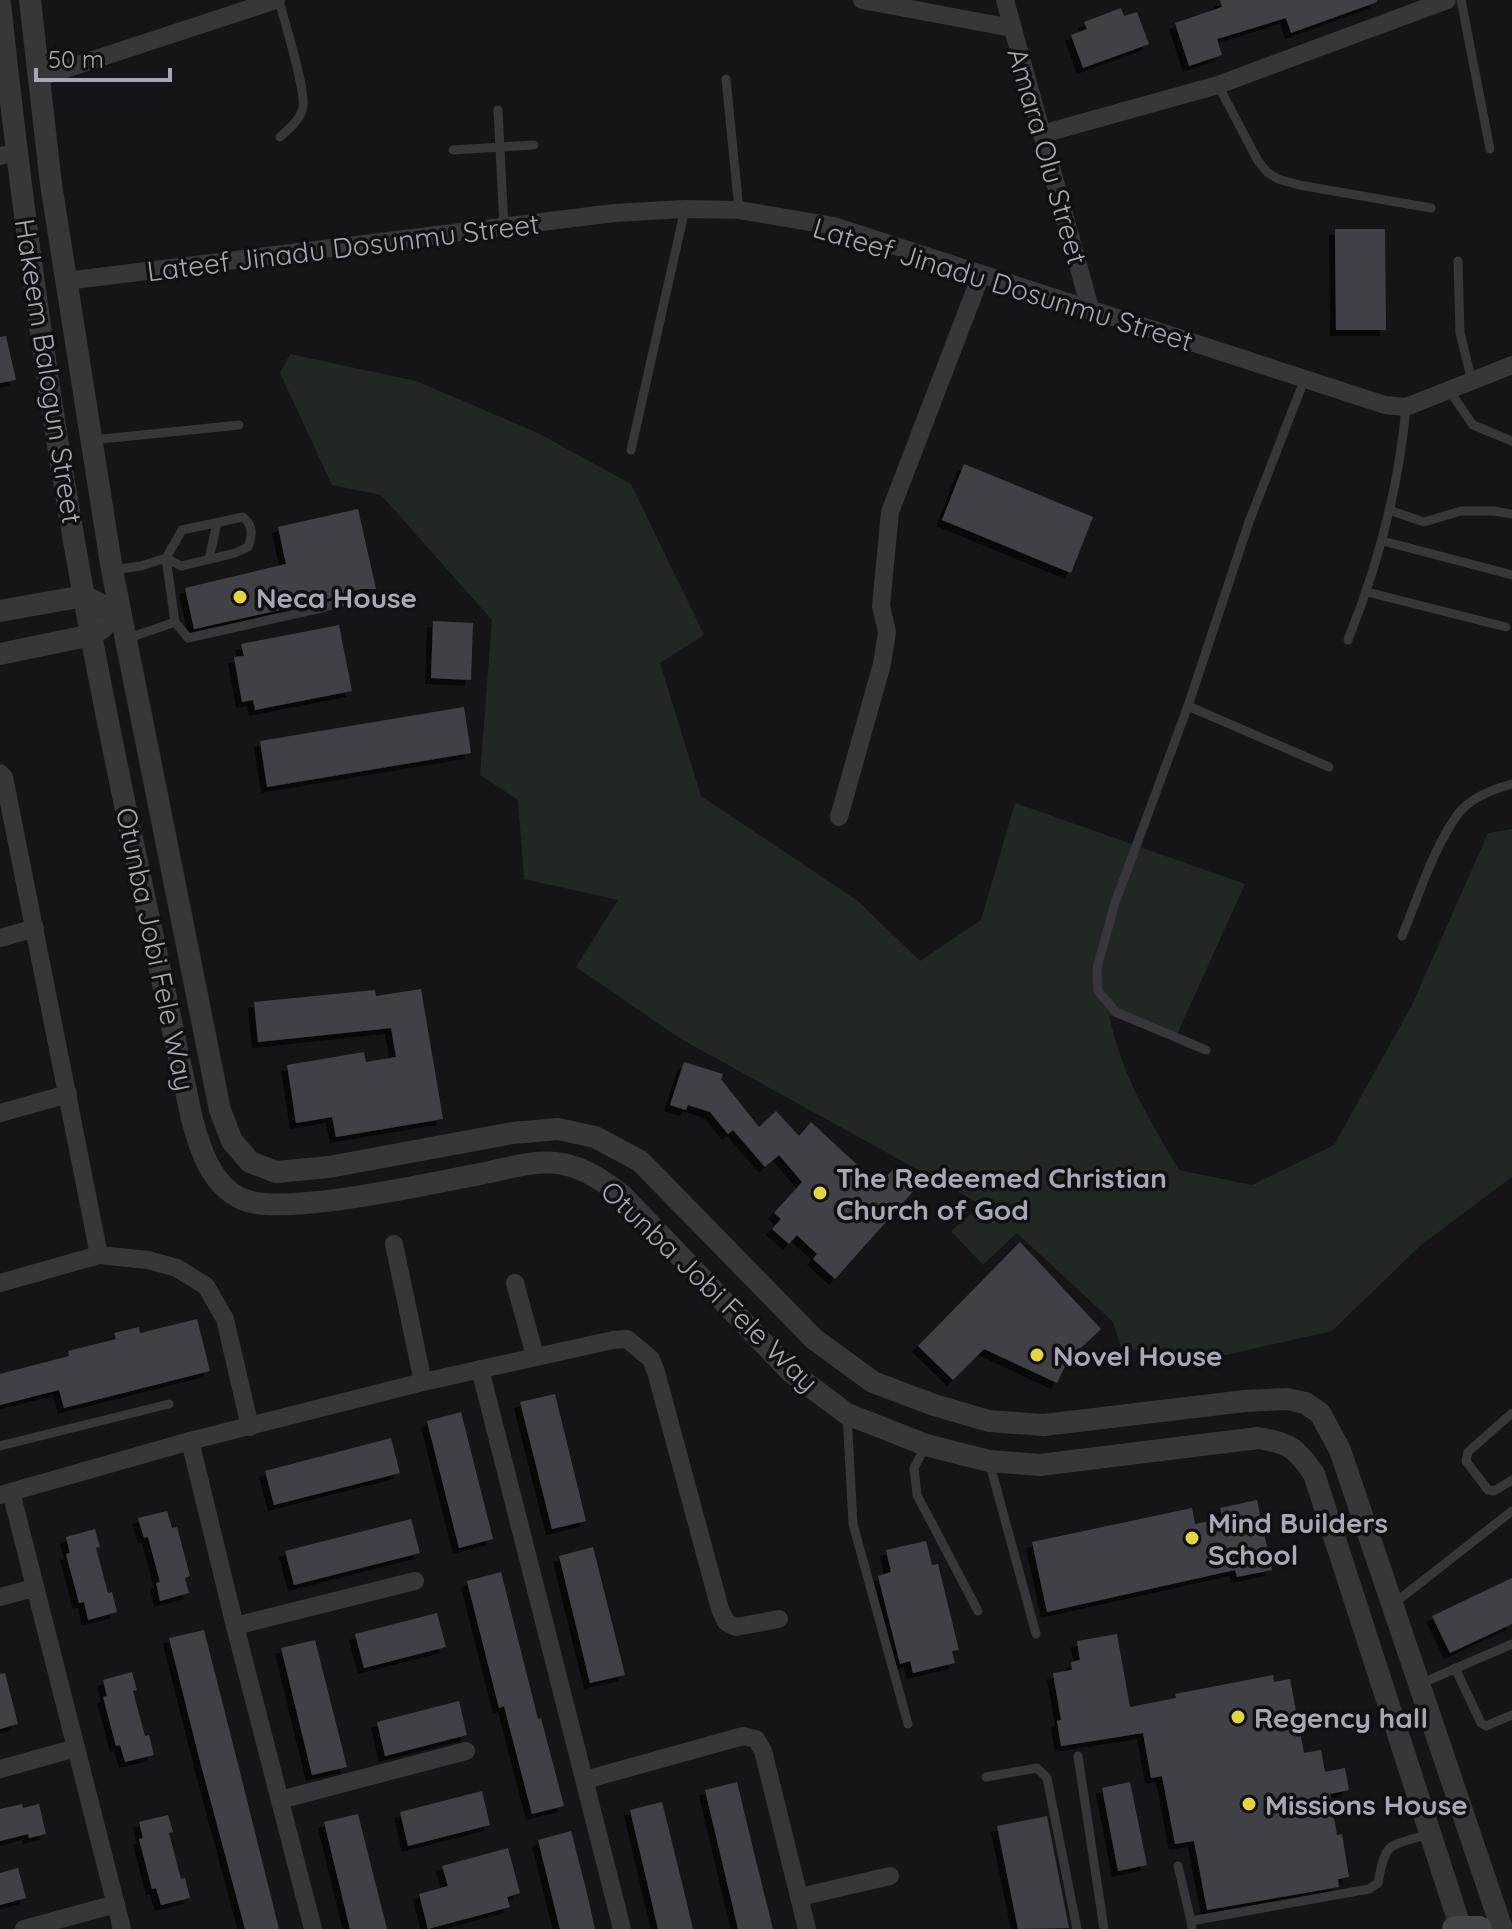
<svg xmlns="http://www.w3.org/2000/svg" width="1512" height="1929" font-family="Quicksand,sans-serif">
<style>
.green{fill:#212823}
.building{fill:#414146;filter:url(#shadow)}
.lines{fill:none;stroke-linecap:round;stroke-linejoin:round}
.service{stroke:#36363b;stroke-width:9}
.minor{stroke:#36363b;stroke-width:18}
.tertiary{stroke:#36363b;stroke-width:22}
.secondary{stroke:#44444b;stroke-width:26}
.poi-dot{fill:#e5d53d;stroke:#100f11;stroke-width:3}
.labels{text-anchor:middle;dominant-baseline:central;stroke-width:7;stroke-linejoin:round;paint-order:stroke}
.street-label{font-size:28px;fill:#a7a8b5;stroke:#100f11}
.poi-label{font-size:28px;font-weight:bold;fill:#a7a8b5;stroke:#100f11;text-anchor:start}
</style>
<defs>
<filter id="shadow"><feDropShadow dx="-6" dy="6" stdDeviation="0" flood-color="#0009"/></filter>
</defs>
<rect width="100%" height="100%" fill="#151416"/>
<path class="green" d="M290,354L416,381L538,433L631,484L704,635L660,663L701,796L858,901L920,961L981,920L1015,803L1245,884L1174,1041L1109,1015C1122,1076 1148,1117 1179,1170L1252,1185L1334,1145L1412,1005L1488,833L1512,829V1177L1420,1246L1332,1331L1195,1362L1121,1347L1113,1322L1017,1233L983,1265L951,1231L982,1205L681,1039L576,967L618,900L524,879L518,800L480,775L492,620L381,495L332,485L280,373Z"/>
<g class="building">
<polygon points="1220,0 1377,0 1377,2 1291,33 1286,18 1217,39 1222,55 1189,66 1175,23 1222,7"/>
<polygon points="1121,8 1124,16 1137,12 1149,44 1083,68 1071,35 1087,29 1084,22"/>
<polygon points="1335,229 1385,229 1386,330 1336,330"/>
<polygon points="6,336 16,380 0,383 0,337"/>
<polygon points="964,464 1093,517 1071,573 942,520"/>
<polygon points="358,509 376,589 361,589 320,601 194,629 185,588 286,564 278,527"/>
<polygon points="433,621 473,623 471,680 431,678"/>
<polygon points="339,625 352,691 255,710 253,700 242,702 234,657 244,656 241,644"/>
<polygon points="464,707 471,753 267,787 260,741"/>
<polygon points="421,989 443,1119 336,1137 332,1117 296,1123 287,1065 364,1052 366,1062 396,1057 391,1028 258,1042 254,1002 375,990 376,996"/>
<polygon points="684,1062 723,1074 721,1079 759,1127 776,1111 799,1136 811,1122 879,1185 896,1166 918,1186 835,1279 813,1259 817,1254 797,1235 789,1244 772,1229 781,1219 774,1213 802,1182 779,1155 765,1167 733,1130 728,1134 710,1112 688,1105 686,1110 670,1105"/>
<polygon points="1020,1242 1101,1329 1068,1360 1057,1383 984,1349 953,1380 918,1346"/>
<polygon points="197,1319 210,1371 64,1408 59,1390 0,1405 0,1374 69,1356 68,1351 116,1339 114,1333 139,1327 140,1333"/>
<polygon points="555,1394 586,1521 552,1529 520,1402"/>
<polygon points="461,1412 493,1539 459,1548 427,1421"/>
<polygon points="391,1438 400,1473 274,1505 265,1471"/>
<polygon points="1257,1500 1272,1570 1237,1577 1235,1570 1047,1612 1032,1542 1192,1508 1195,1524 1222,1518 1220,1508"/>
<polygon points="167,1511 172,1528 177,1527 190,1576 185,1578 189,1593 160,1601 156,1583 160,1582 148,1537 144,1538 138,1518"/>
<polygon points="411,1519 420,1553 294,1585 285,1551"/>
<polygon points="95,1529 100,1547 96,1548 108,1593 112,1592 117,1612 88,1620 84,1602 79,1603 66,1554 70,1553 66,1537"/>
<polygon points="926,1541 932,1565 938,1564 959,1650 952,1651 955,1663 913,1673 910,1661 900,1664 878,1576 891,1572 886,1550"/>
<polygon points="593,1547 625,1675 590,1683 559,1556"/>
<polygon points="501,1572 538,1719 541,1718 564,1806 532,1814 504,1706 499,1708 467,1581"/>
<polygon points="1512,1578 1512,1624 1450,1653 1432,1616"/>
<polygon points="437,1613 446,1647 364,1668 355,1634"/>
<polygon points="204,1630 239,1768 279,1929 245,1929 201,1765 169,1638"/>
<polygon points="1117,1634 1130,1707 1176,1698 1175,1694 1273,1675 1274,1682 1290,1679 1304,1753 1321,1750 1325,1772 1345,1768 1349,1790 1330,1794 1337,1835 1342,1834 1349,1877 1338,1879 1339,1887 1207,1910 1194,1841 1175,1844 1162,1776 1151,1778 1143,1733 1061,1746 1057,1721 1061,1720 1053,1673 1072,1670 1071,1662 1080,1660 1077,1641"/>
<polygon points="315,1640 347,1767 312,1775 281,1648"/>
<polygon points="132,1672 137,1690 133,1691 145,1736 149,1735 154,1755 125,1762 120,1745 116,1746 103,1697 107,1696 103,1680"/>
<polygon points="5,1673 18,1724 0,1729 0,1674"/>
<polygon points="459,1701 467,1735 385,1756 377,1722"/>
<polygon points="737,1782 757,1865 773,1929 738,1929 705,1790"/>
<polygon points="1130,1782 1147,1865 1118,1871 1102,1788"/>
<polygon points="482,1791 490,1825 408,1846 400,1812"/>
<polygon points="662,1802 682,1883 693,1929 658,1929 630,1810"/>
<polygon points="22,1804 23,1808 39,1804 46,1834 29,1838 28,1834 0,1841 0,1809"/>
<polygon points="358,1814 387,1929 350,1929 324,1822"/>
<polygon points="168,1815 173,1832 169,1833 181,1879 185,1878 190,1898 161,1905 156,1888 152,1889 139,1839 143,1838 139,1822"/>
<polygon points="1047,1816 1069,1928 1018,1929 997,1826"/>
<polygon points="571,1831 586,1889 595,1929 560,1929 538,1840"/>
<polygon points="508,1848 520,1893 507,1897 510,1907 428,1929 419,1894 448,1886 442,1866"/>
<polygon points="18,1868 26,1898 0,1905 0,1873"/>
</g>
<g class="lines">
<g class="service">
<path d="M279,0C284,21 306,89 303,107C301,119 289,129 280,137"/>
<polyline points="1461,0 1490,149"/>
<polyline points="726,79 739,210"/>
<polyline points="1218,85 1258,161 1267,172 1278,179 1299,185 1431,208"/>
<polyline points="498,110 504,227"/>
<polyline points="453,150 534,145"/>
<polyline points="1458,261 1460,333 1472,381"/>
<polyline points="1449,390 1473,425 1512,441"/>
<polyline points="92,440 239,425"/>
<polyline points="631,450 685,209"/>
<polyline points="1389,510 1424,522 1461,511 1494,511 1512,514"/>
<polyline points="1383,541 1512,575"/>
<polyline points="209,559 217,523"/>
<path d="M112,570L141,566L166,558L182,530L243,517C253,526 253,534 248,547L235,553L181,566L166,558L175,622"/>
<polyline points="1367,592 1506,627"/>
<polyline points="126,639 175,622 188,638 322,608 363,596"/>
<path d="M1348,640C1378,565 1399,487 1406,407"/>
<polyline points="1188,706 1329,767"/>
<path d="M1402,936C1419,896 1432,850 1458,814C1470,798 1493,789 1512,784"/>
<polyline points="1206,1050 1116,1012 1098,991 1097,968 1115,903 1188,706 1249,522 1305,378"/>
<polyline points="1512,1413 1468,1452 1466,1461 1488,1490 1494,1491 1512,1480"/>
<polyline points="847,1414 853,1524 908,1724"/>
<polyline points="926,1445 914,1468 917,1495 978,1611"/>
<polyline points="0,1446 169,1404"/>
<polyline points="989,1461 1036,1634"/>
<polyline points="1392,1605 1512,1511"/>
<polyline points="1455,1668 1481,1723 1486,1726 1512,1715"/>
<polyline points="1420,1684 1512,1644"/>
<polyline points="1078,1756 1104,1929"/>
<polyline points="986,1777 1037,1768 1047,1778 1077,1929"/>
<polyline points="1178,1866 1191,1921"/>
<path d="M1192,1929L1191,1921L1369,1889L1378,1883C1386,1839 1389,1847 1429,1834"/>
</g>
<g class="minor">
<polyline points="862,0 1012,28"/>
<polyline points="1005,0 1091,312"/>
<polyline points="38,78 276,0"/>
<polyline points="1042,134 1218,85 1447,0"/>
<polyline points="0,156 16,153"/>
<polyline points="66,281 614,213 685,209 739,210 834,226 1385,405 1406,407 1512,365"/>
<polyline points="0,773 4,777 99,1255"/>
<polyline points="839,817 882,664 887,632 881,606 890,512 981,275"/>
<polyline points="0,938 35,928"/>
<polyline points="0,1113 68,1094"/>
<polyline points="394,1244 423,1382"/>
<polyline points="0,1283 99,1255 148,1260 177,1268 206,1286 225,1319 250,1427"/>
<polyline points="515,1283 535,1356"/>
<polyline points="480,1369 622,1929"/>
<polyline points="190,1441 235,1626 313,1929"/>
<polyline points="11,1492 122,1929"/>
<polyline points="0,1495 190,1441 423,1382 613,1340 627,1339 651,1359 656,1372 720,1609 726,1622 736,1627 779,1619"/>
<polyline points="0,1597 34,1588"/>
<polyline points="235,1626 415,1581"/>
<polyline points="0,1769 76,1748"/>
<polyline points="585,1780 743,1736 756,1739 763,1751 807,1929"/>
<polyline points="280,1800 466,1751"/>
<polyline points="800,1897 890,1876"/>
<polyline points="24,1929 116,1904"/>
</g>
<g class="tertiary">
<polyline points="30,0 51,184 112,570 220,1110 232,1141 250,1162 276,1172 329,1167 513,1133 558,1129 595,1137 640,1161 814,1339 873,1382 934,1405 989,1421 1044,1425 1245,1401 1287,1399 1305,1403 1320,1413 1340,1450 1502,1929"/>
<path d="M0,3C21,202 48,400 84,597C116,772 155,945 192,1119C200,1149 211,1185 242,1199C282,1218 441,1181 490,1172C512,1167 541,1159 563,1164C587,1169 603,1181 622,1195L791,1372L847,1414L926,1445L989,1461L1040,1465L1258,1438C1290,1443 1296,1448 1314,1474L1461,1929"/>
<polyline points="0,611 84,596 120,615"/>
<polyline points="0,654 92,635 103,627"/>
</g>
<polyline class="secondary" points="1455,1929 1479,1929"/>
</g>
<g class="poi-dot">
<circle cx="240" cy="597" r="8"/>
<circle cx="820" cy="1193" r="8"/>
<circle cx="1037" cy="1355" r="8"/>
<circle cx="1192" cy="1538" r="8"/>
<circle cx="1238" cy="1717" r="8"/>
<circle cx="1249" cy="1804" r="8"/>
</g>
<g class="labels">
<g class="street-label">
<text transform="translate(1048 156) rotate(74)">Amara Olu Street</text>
<text transform="translate(343 247) rotate(-7)">Lateef Jinadu Dosunmu Street</text>
<text transform="translate(1003 284) rotate(17)">Lateef Jinadu Dosunmu Street</text>
<text transform="translate(49 371) rotate(81)">Hakeem Balogun Street</text>
<text transform="translate(156 949) rotate(78)">Otunba Jobi Fele Way</text>
<text transform="translate(710 1286) rotate(44)">Otunba Jobi Fele Way</text>
</g>
<g class="poi-label">
<text x="256" y="597">Neca House</text>
<text x="836" y="1177">The Redeemed Christian<tspan x="836" dy="32">Church of God</tspan></text>
<text x="1053" y="1355">Novel House</text>
<text x="1208" y="1522">Mind Builders<tspan x="1208" dy="32">School</tspan></text>
<text x="1254" y="1717">Regency hall</text>
<text x="1265" y="1804">Missions House</text>
</g>
</g>
<path d="M36 68v12h134v-12" fill="none" stroke="#a7a8b5" stroke-width="4"/>
<text x="48" y="68" font-size="24" fill="#a7a8b5" stroke="#100f11" stroke-width="6" paint-order="stroke">50 m</text>
</svg>
